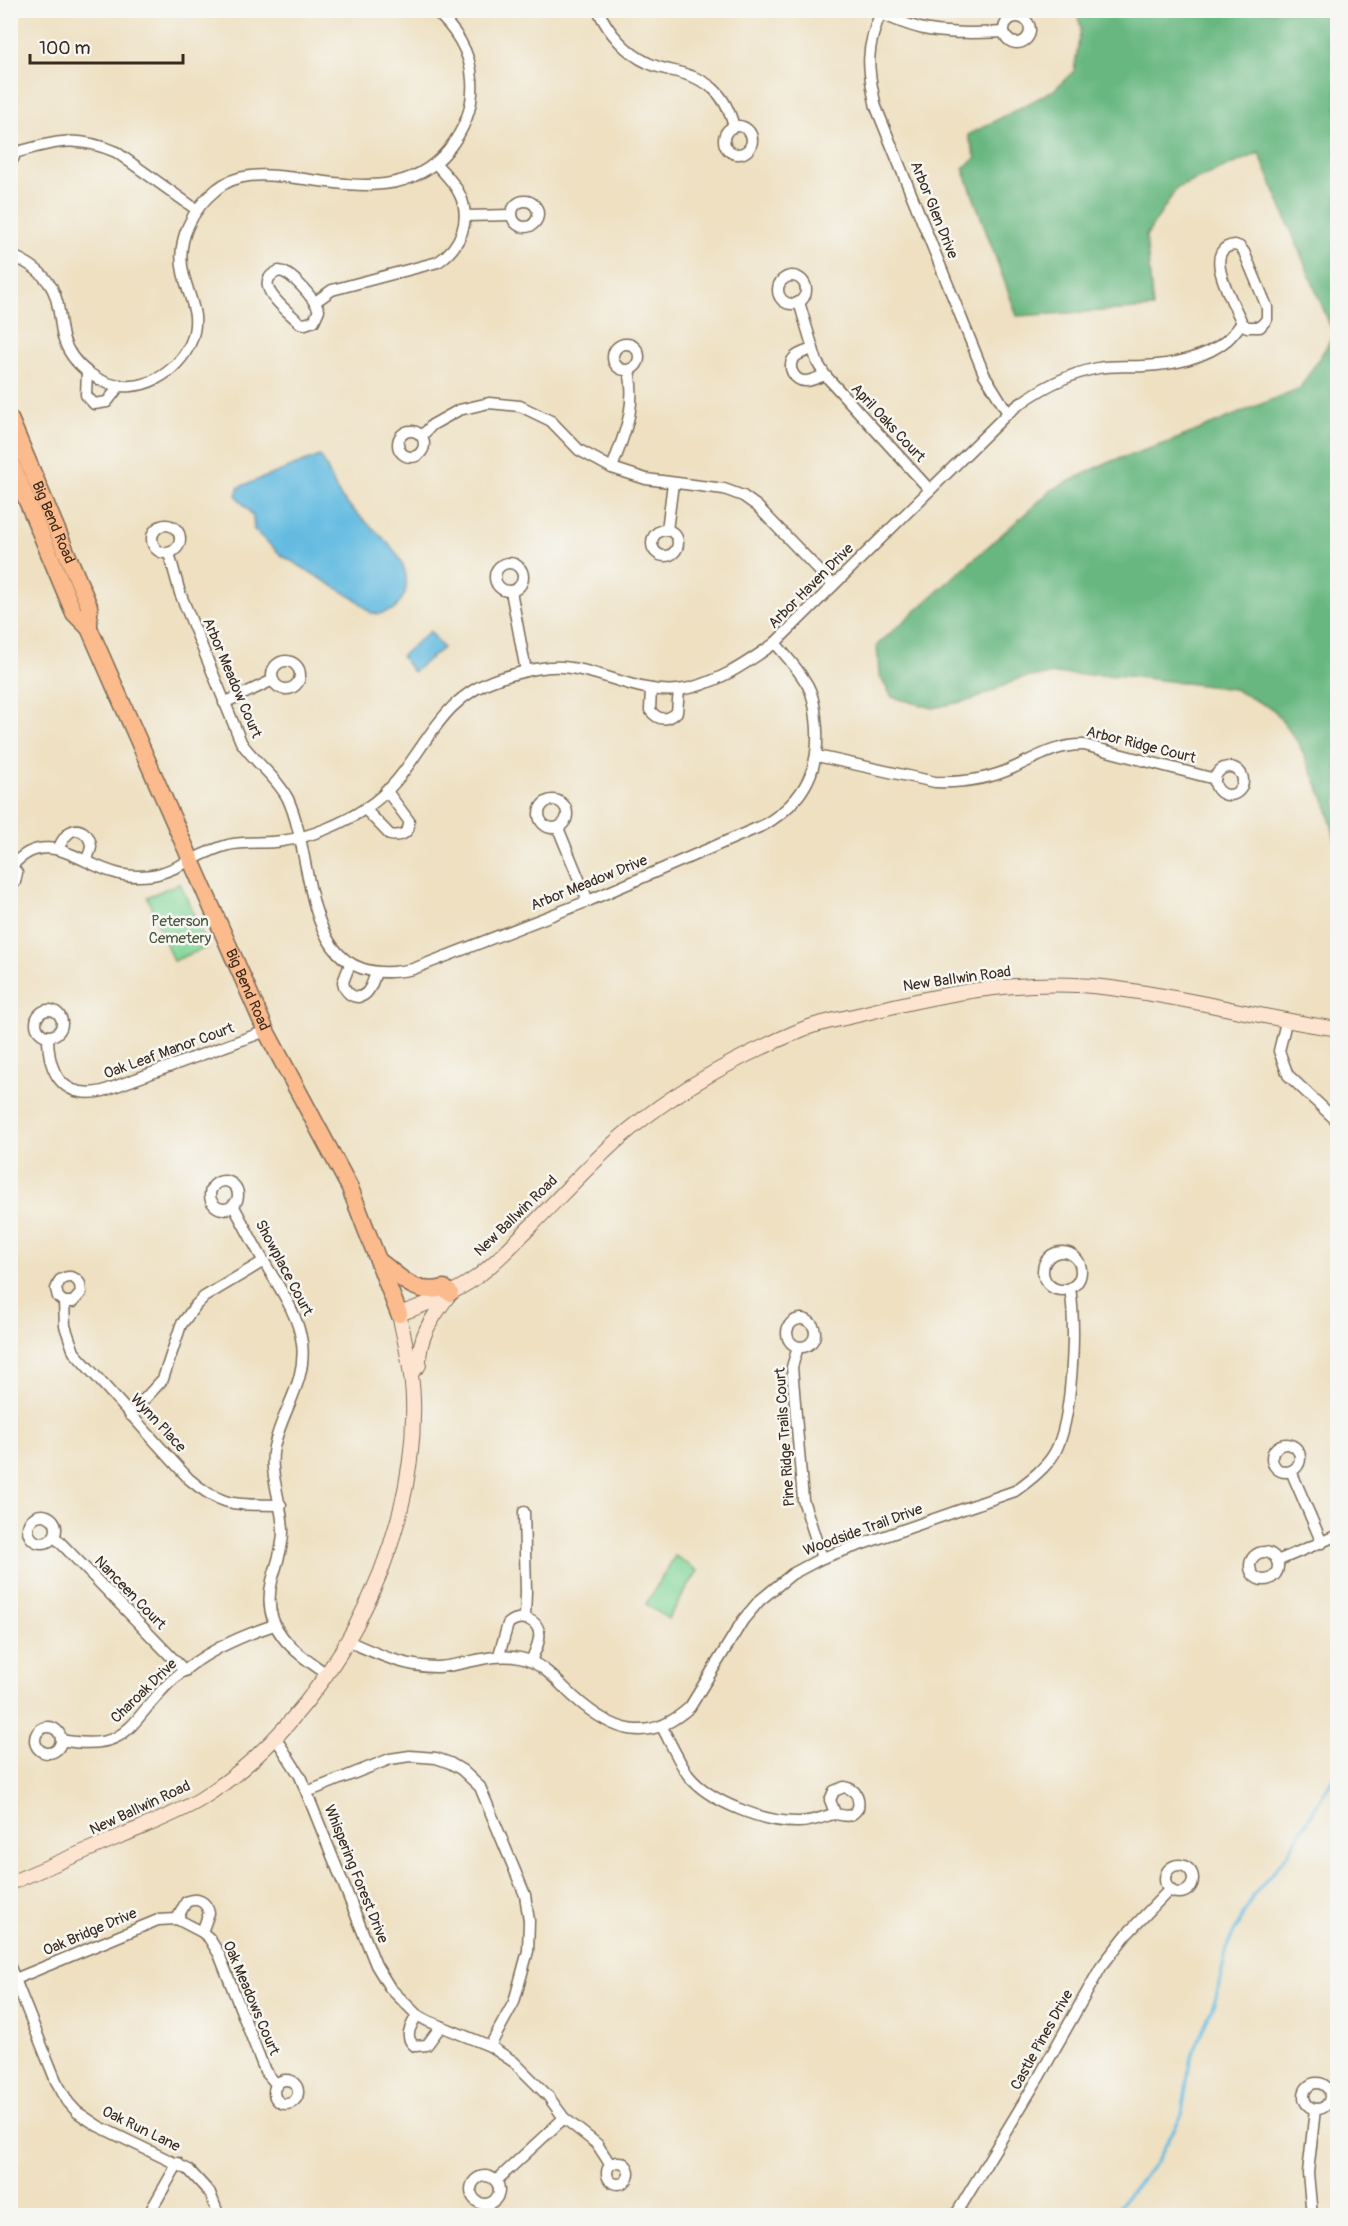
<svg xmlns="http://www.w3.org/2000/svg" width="1348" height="2226" font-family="Pangolin,sans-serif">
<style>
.green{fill:#81d698;stroke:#5e805b;stroke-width:1.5}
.forest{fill:#68b780;stroke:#52704f;stroke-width:1.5}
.water{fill:#64bbe1;stroke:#507280;stroke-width:1.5}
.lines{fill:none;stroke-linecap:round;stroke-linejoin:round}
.stream{stroke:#64bbe1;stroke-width:3}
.street-casing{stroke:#7a6a57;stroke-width:13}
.secondary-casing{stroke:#7a6a57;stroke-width:16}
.primary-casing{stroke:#7a6a57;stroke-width:19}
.street{stroke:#fff;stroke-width:10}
.secondary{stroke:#fde4d1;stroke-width:14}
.primary{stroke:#fbbb8d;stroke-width:16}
.labels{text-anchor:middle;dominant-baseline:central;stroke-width:5;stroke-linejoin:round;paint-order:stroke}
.street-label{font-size:15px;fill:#3b2a1e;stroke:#f6f6f2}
.park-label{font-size:15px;fill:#4c553c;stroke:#f6f6f2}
</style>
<rect width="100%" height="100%" fill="#f6f6f2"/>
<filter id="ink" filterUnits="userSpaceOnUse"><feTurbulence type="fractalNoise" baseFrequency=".0167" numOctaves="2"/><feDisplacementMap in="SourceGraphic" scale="12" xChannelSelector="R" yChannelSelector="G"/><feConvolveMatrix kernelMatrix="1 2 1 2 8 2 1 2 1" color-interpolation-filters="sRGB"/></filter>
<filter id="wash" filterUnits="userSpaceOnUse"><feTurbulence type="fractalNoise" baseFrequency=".008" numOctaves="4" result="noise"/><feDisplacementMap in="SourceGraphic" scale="24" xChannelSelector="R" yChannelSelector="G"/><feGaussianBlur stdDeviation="1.35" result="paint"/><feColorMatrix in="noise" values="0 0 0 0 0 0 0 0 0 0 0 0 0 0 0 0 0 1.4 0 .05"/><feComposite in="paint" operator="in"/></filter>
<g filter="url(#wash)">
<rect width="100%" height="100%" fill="#eee0c1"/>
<g class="green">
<polygon points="180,883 208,947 173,961 147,897"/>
<polygon points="675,1556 698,1571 668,1619 646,1604"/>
</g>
<polygon class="forest" points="1076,11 1337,11 1337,847 1327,806 1299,744 1274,710 1234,689 1128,676 1056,674 1020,678 975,699 933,708 892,697 879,675 877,645 1052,490 1106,463 1172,441 1300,388 1334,335 1259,153 1177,188 1146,236 1153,308 1017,316 963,168 976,158 968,135 1054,90 1074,71 1081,27"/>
<g class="water">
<path d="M320,456C329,468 332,485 341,497C362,524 416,552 405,593C403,599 398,604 395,609L379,614L371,613L357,600L281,555L254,530L253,516L236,495L239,487Z"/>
<polygon points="430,631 443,648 413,672 401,656"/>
</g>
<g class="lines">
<polyline class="stream" points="1111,2216 1157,2161 1182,2115 1190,2061 1216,1998 1228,1944 1253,1896 1286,1856 1338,1770"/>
</g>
</g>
<g filter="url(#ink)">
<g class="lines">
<g class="street-casing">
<g id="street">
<path d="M598,10C608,32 626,53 648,63C656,67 665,69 674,71C708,79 725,92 734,127"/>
<path d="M871,10C890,17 909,27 929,30C954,34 979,33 1004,32"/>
<path d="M882,10C865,49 867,67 876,107L984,374L1008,413"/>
<circle cx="1017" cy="30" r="13"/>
<circle cx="738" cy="140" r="14"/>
<path d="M14,153C54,142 75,134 116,152L197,210"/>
<polyline points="10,164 14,157 11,147"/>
<circle cx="525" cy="214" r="13"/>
<polyline points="465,216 512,215"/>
<path d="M1235,245L1240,247L1244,252L1267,307V319L1260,327H1247L1242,323C1235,305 1199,248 1235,245Z"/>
<path d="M10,255C28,262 43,272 52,288C60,303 59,320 63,337C71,365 102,389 131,386C165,384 198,351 195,316C193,301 186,287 183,272C176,240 192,209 217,189C236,173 264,174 287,177C344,183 406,201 448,150C465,129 474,107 472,80C471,52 454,27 434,10"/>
<path d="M279,271C292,272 313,298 319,310L314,321L305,324L300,323C289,312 248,283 279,271Z"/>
<circle cx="792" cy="290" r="14"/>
<path d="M315,302L332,290L438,262C460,247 472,221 460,195C455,183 444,173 436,164"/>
<polyline points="799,302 817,362 825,375 930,490"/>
<circle cx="626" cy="357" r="13"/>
<path d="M813,349C807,351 799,353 795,357C785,366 795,382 806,381C812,381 819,377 825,375"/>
<polyline points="87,372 86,395 94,404 107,402 120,385"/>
<circle cx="411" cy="444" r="13"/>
<polyline points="422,436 432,425 459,410 489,403 520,406 551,421 579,450 612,468 646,479 724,489 743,496 757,506 833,585"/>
<path d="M612,468C624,434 637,408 629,370"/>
<circle cx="166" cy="539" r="14"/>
<circle cx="665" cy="543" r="13"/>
<polyline points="667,530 673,483"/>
<path d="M169,553L180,593L241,742C255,763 277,777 288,799C318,866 298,994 413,969L588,901L764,825C806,800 822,766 816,718C815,708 813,695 808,686C799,670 787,657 775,643"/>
<circle cx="509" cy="577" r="14"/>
<polyline points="511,591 526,671"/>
<circle cx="286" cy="675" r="14"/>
<path d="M651,689L650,710C658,721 668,721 677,712L679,690"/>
<polyline points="224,703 273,680"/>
<path d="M817,756L935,782C962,783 989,779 1013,768C1037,757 1058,744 1084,745L1215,779"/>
<circle cx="1229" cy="781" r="14"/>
<circle cx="553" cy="814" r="14"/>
<path d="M365,809L390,835C400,837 410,834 409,821L386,790"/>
<polyline points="558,828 588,901"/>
<path d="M58,849C61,843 64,836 70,832C80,826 90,835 91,846C91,851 88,856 86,860"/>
<polyline points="10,864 17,873 15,882 10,886"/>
<path d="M13,865C46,827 80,864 116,873C128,877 148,877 161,873C184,866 204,851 228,845C246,841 264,844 282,841C311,837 342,824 366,808C423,771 428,701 500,678C519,673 543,665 563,667C602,670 637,694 678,690C714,686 747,663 775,643L1008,413C1035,391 1063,375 1098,368C1113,365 1128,367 1144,366C1171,365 1206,358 1227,340C1233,335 1237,329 1242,323"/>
<path d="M350,964L343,982C345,995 359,1003 368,991C372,986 374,978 376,972"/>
<circle cx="49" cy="1023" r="13"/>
<polyline points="1286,1022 1279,1051 1288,1075 1338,1122"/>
<path d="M48,1036C48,1072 62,1100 103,1091L266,1031"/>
<circle cx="224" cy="1195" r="14"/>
<path d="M233,1205C244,1225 254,1245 266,1265C280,1289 298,1314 302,1343C307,1382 282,1410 274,1447C268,1472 283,1505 283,1532C283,1549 276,1565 272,1581C260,1628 293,1651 327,1674"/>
<circle cx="1062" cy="1271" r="19"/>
<path d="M64,1302H73L81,1293L80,1284C75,1276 68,1275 60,1280L56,1289L58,1297L64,1302L65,1326L74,1352L189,1479C224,1509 238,1504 281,1505"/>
<circle cx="801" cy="1333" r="14"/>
<polyline points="798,1347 792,1367 803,1500 822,1558"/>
<polyline points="130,1415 163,1379 181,1325 196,1305 204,1297 264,1261"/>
<circle cx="1286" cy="1458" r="14"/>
<polyline points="1291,1471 1322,1543"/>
<polyline points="524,1512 526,1591 525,1619"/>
<circle cx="42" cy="1529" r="14"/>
<polyline points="54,1536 185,1671"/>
<circle cx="1264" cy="1566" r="14"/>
<polyline points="1277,1561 1338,1535"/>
<path d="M348,1641C377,1654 407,1668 439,1667C467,1665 492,1652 520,1658C544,1663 557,1682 574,1697C613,1732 648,1745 690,1707L743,1620L759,1601L792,1574L822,1558L1015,1491C1030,1480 1046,1468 1055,1452C1073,1419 1076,1326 1070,1288"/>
<path d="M499,1655L508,1624C518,1615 536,1617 539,1632C541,1641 534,1653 531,1661"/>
<circle cx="48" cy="1740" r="13"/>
<path d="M662,1727C670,1742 678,1760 688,1775C709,1802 766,1823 799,1822C810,1822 821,1818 830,1815C841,1811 848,1823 858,1808C860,1796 855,1789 844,1787L834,1791L830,1800L835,1813"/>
<polyline points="275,1737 300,1776 376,1965 390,1988 417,2015 428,2021 490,2046 514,2062 548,2096 564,2118 597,2144 610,2164"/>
<path d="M61,1740C131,1753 129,1721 170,1682C201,1654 235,1638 274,1625"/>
<polyline points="307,1792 390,1759 410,1756 436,1758 450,1763 462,1770 480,1787 525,1895 529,1921 528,1951 514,2002 490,2046"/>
<circle cx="1179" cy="1879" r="14"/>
<path d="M177,1919L186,1902C197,1897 206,1901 209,1913L202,1932"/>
<polyline points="10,1967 56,2081 68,2102 77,2112 98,2126 189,2170 210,2193 219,2216"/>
<polyline points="15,1979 158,1920 177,1919 202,1932 209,1938 219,1954 265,2071 277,2085"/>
<path d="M417,2015C411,2026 403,2037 415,2046L427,2045L441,2026"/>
<circle cx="286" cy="2092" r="12"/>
<circle cx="1317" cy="2096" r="13"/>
<circle cx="618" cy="2173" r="11"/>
<circle cx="485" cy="2190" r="14"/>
<polyline points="496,2181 564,2118"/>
<polyline points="146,2216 150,2212 178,2163"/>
<polyline points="955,2216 1039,2077 1101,1967 1127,1934 1170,1889"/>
<polyline points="1312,2216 1308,2173 1315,2109"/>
</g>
</g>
<g class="secondary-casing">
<g id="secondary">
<path d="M411,1373L419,1365C418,1337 432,1318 448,1296"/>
<path d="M10,1883C48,1867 86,1851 123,1835C149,1824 177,1814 201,1799C327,1719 418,1549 413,1399C412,1370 405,1342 399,1314C425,1305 451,1295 474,1279C494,1265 511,1246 528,1229C561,1196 593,1160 629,1130C681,1087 739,1056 801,1030C820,1022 842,1019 862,1014C943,993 1027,977 1111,988C1187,997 1261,1018 1338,1029"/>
</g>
</g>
<g class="primary-casing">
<g id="primary">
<path id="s1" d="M10,419L89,606V628"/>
<path id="s2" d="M10,460L74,613L89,628L266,1031L350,1188L399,1314"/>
<path d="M379,1261C401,1277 414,1296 444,1288L450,1293"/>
</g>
</g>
<use href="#street" class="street"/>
<use href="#secondary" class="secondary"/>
<use href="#primary" class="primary"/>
</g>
</g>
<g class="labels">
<g class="street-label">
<text transform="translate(934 210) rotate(68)">Arbor Glen Drive</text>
<text transform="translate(888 423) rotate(47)">April Oaks Court</text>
<text stroke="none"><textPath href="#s1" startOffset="112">Big Bend Road</textPath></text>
<text transform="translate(811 586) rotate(-45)">Arbor Haven Drive</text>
<text transform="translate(232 678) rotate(67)">Arbor Meadow Court</text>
<text transform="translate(1141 745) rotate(14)">Arbor Ridge Court</text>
<text transform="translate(589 883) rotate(-22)">Arbor Meadow Drive</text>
<text transform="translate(957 979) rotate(-8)">New Ballwin Road</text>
<text stroke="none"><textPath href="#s2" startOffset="582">Big Bend Road</textPath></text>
<text transform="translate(169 1051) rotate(-20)">Oak Leaf Manor Court</text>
<text transform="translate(516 1216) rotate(-44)">New Ballwin Road</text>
<text transform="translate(284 1268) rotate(62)">Showplace Court</text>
<text transform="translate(158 1423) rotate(47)">Wynn Place</text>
<text transform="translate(785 1437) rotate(-94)">Pine Ridge Trails Court</text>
<text transform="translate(863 1530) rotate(-20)">Woodside Trail Drive</text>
<text transform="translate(130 1593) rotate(46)">Nanceen Court</text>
<text transform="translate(144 1691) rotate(-44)">Charoak Drive</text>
<text transform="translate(140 1808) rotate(-25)">New Ballwin Road</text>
<text transform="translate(356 1874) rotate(68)">Whispering Forest Drive</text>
<text transform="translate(90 1932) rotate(-23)">Oak Bridge Drive</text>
<text transform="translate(251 1998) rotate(67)">Oak Meadows Court</text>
<text transform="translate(1042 2040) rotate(-61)">Castle Pines Drive</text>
<text transform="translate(141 2129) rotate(26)">Oak Run Lane</text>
</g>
<g class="park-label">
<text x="180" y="921">Peterson<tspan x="180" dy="17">Cemetery</tspan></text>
</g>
</g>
<rect width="1348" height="2226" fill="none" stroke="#f6f6f2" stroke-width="36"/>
<path d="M30 54v9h153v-9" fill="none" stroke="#3b2a1e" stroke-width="3"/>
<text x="39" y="54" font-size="18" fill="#3b2a1e" stroke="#f6f6f2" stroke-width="4.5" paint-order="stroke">100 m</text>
</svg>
